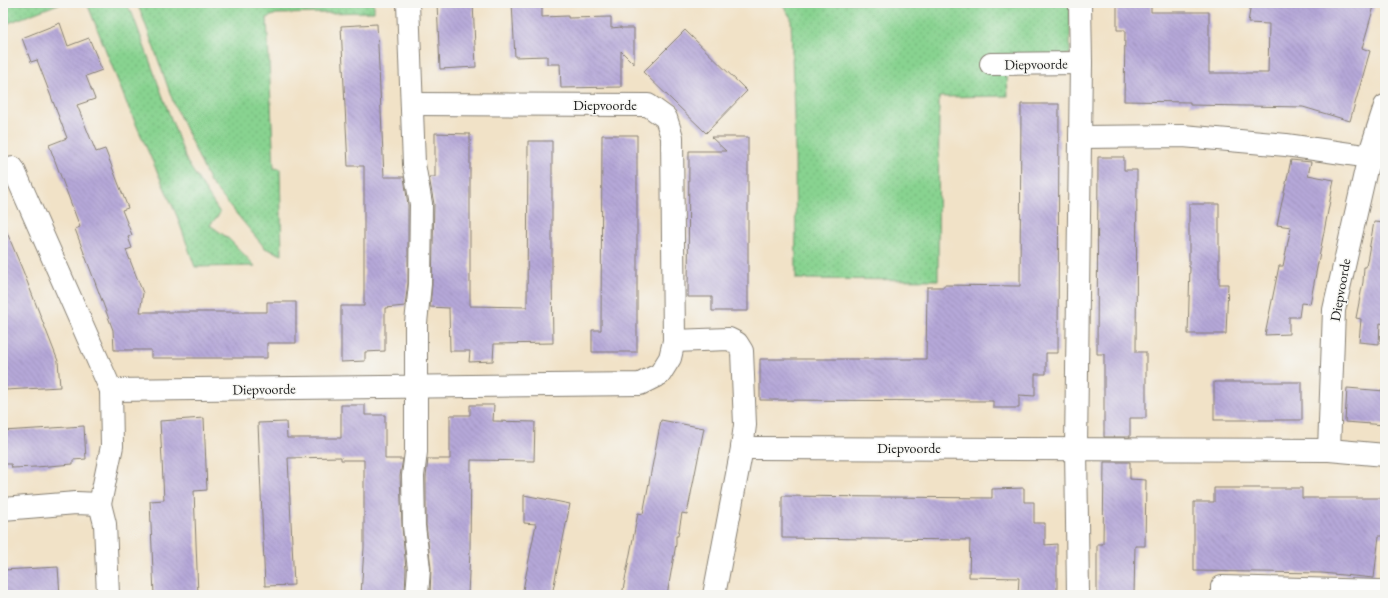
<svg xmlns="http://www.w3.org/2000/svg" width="1388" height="598" font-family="'EB Garamond',serif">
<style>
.grass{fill:url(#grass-dots);stroke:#527856}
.building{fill:url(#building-back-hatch)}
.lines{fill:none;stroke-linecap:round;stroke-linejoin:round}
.minor-casing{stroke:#867f72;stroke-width:24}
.minor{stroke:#fff;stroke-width:22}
.labels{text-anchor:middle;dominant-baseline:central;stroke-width:3;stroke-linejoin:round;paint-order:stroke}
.street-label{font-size:14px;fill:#1c1c1c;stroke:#f6f6f2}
</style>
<defs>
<pattern id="grass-dots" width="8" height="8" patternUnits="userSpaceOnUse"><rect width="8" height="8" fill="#88d390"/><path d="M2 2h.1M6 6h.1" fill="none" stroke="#75b57c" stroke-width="1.8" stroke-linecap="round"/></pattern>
<pattern id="building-back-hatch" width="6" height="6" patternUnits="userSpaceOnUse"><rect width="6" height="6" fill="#b5a7d8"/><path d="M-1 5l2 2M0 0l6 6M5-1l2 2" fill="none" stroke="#9b8fb9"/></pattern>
</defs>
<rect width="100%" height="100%" fill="#f6f6f2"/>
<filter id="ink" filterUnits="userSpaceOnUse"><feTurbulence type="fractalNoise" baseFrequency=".025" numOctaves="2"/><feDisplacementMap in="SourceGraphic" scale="8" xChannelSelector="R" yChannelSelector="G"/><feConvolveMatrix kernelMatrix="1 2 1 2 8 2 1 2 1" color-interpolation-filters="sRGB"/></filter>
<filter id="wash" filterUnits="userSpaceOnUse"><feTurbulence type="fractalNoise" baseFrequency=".012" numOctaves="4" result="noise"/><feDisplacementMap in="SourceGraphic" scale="16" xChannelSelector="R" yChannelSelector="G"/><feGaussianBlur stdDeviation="0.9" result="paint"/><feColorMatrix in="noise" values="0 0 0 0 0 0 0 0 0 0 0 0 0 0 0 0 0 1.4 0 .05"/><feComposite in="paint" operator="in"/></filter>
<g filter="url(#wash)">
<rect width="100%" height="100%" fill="#f1e2c7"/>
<g class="grass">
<polygon points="3,3 61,3 3,25"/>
<polygon points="87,3 125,3 132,13 187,162 220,213 210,225 229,239 255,266 195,267 177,216 127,104"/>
<polygon points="137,3 374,3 374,12 276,14 267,18 274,168 280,169 282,255 265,248 210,182 174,104 145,23"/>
<polygon points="781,3 1070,3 1070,54 1007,74 1008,96 939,97 938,280 796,279 795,150 791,18"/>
</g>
<g id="blocks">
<g class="building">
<polygon points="437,3 473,3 476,67 440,69"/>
<polygon points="512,3 542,3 542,17 568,16 568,18 611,17 611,28 621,27 621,28 634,28 634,64 621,51 621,87 561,88 560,64 547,64 547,56 515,57"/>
<polygon points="1117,3 1151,3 1151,12 1209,12 1209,73 1268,73 1269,24 1248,23 1251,3 1375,3 1362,48 1370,51 1350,121 1303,107 1190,105 1190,102 1124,101 1125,30 1117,30"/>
<polygon points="60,23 68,46 89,38 102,70 86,76 95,99 77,105 96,152 105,149 128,208 122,210 132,235 128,237 132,248 126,250 143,293 140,312 267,312 267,302 296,302 296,343 267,343 267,358 151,358 151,350 114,350 113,330 75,229 80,227 49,145 67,138 37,60 31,62 22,38"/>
<polygon points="377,24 384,177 404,177 408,205 408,283 405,306 385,308 385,351 365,352 365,361 341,362 341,306 364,306 364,166 348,166 341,26"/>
<polygon points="685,30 747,91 706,133 643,72"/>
<polygon points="1021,104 1059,104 1058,353 1046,353 1046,374 1035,374 1035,396 1019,395 1019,408 993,408 993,401 760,400 760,359 926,359 927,287 944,287 944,285 1020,286"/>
<polygon points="435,133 470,134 470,306 527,307 528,141 552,141 552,274 553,343 494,344 493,361 469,362 470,351 450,351 449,308 430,307 432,284 434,204 429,177 435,177"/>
<polygon points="602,135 637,135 637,352 592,352 592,330 601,330"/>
<polygon points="711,137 748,137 748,311 712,311 712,297 688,297 689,151 726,151"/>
<polygon points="1098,157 1124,157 1124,170 1137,170 1136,352 1146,352 1146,418 1130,418 1130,437 1104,437 1104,354 1097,354"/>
<polygon points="1291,160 1311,162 1308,175 1334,180 1310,304 1301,303 1299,317 1289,317 1289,334 1265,335 1279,266 1283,266 1291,227 1277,225"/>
<polygon points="1189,204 1219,204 1219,284 1228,284 1226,334 1188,334 1190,267 1189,267"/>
<polygon points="1374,222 1385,223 1385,324 1380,323 1379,344 1359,342 1361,319 1356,318 1363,282 1364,267 1366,267"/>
<polygon points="3,223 23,271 58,361 60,387 6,390 3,341"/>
<rect x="1214" y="382" width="88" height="38"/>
<polygon points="1347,388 1385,391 1385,425 1345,422"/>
<polygon points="341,405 365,405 365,415 385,415 385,459 403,459 400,476 402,526 406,569 405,595 361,595 364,548 364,460 341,460 341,457 288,458 294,585 265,586 258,423 286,422 287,438 341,438"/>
<polygon points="470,405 494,405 493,421 535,422 534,461 471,460 470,551 468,595 430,595 431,568 426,525 426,477 428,459 450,459 450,415 470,415"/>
<polygon points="204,418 207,490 194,491 198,595 154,595 150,501 164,500 160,421"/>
<polygon points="661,420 704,428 687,514 682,513 678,536 676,536 676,544 667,595 622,595 638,513 643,514"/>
<polygon points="84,426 86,459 73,460 73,464 36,467 12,468 11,464 3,464 3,431"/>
<polygon points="1104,462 1130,462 1130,479 1146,480 1145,546 1135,546 1134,595 1097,595 1097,544 1103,544"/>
<polygon points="1024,488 1024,502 1034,502 1034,523 1045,523 1045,545 1057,544 1057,595 1018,595 1019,578 969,577 970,540 782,538 782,496 992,498 992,489"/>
<polygon points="1214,488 1302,488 1302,498 1385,498 1385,536 1379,536 1374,578 1322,573 1194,571 1194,502 1214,502"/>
<polygon points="524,495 570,504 552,595 522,595 536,524 524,523"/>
<polygon points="58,567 60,595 3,595 3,570"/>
</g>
</g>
</g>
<g filter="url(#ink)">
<use href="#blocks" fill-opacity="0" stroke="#867f72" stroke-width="1"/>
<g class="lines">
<g class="minor-casing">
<g id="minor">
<polyline points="408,3 414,164 421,204 420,284 416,323 416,452 413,476 414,526 419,569 417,595"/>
<polyline points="991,64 1081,63"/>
<polyline points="413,104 648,105 666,118 672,137 674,341"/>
<polyline points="1080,137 1183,136 1286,145 1385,159"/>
<polyline points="3,171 13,168 111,390 112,446 100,504 105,524 108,595"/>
<polyline points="111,390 640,384 660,374 670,358 674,341 729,339 737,343 742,351 745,425 742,448 714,595"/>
<polyline points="742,448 1329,450 1385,455"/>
<polyline points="1329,450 1334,310 1369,156 1385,106"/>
<polyline points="3,509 76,503 100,504"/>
<polyline points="1078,595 1076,448 1081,63 1080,3"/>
<polyline points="1222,595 1222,587 1378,591"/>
</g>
</g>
<use href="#minor" class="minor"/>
</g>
</g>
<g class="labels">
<g class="street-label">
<text transform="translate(1036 64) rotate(-1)">Diepvoorde</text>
<text x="605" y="105">Diepvoorde</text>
<text transform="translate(1340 290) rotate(-80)">Diepvoorde</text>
<text transform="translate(264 389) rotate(-1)">Diepvoorde</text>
<text x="909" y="448">Diepvoorde</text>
</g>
</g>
<rect width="1388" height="598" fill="none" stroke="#f6f6f2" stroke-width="16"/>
</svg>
